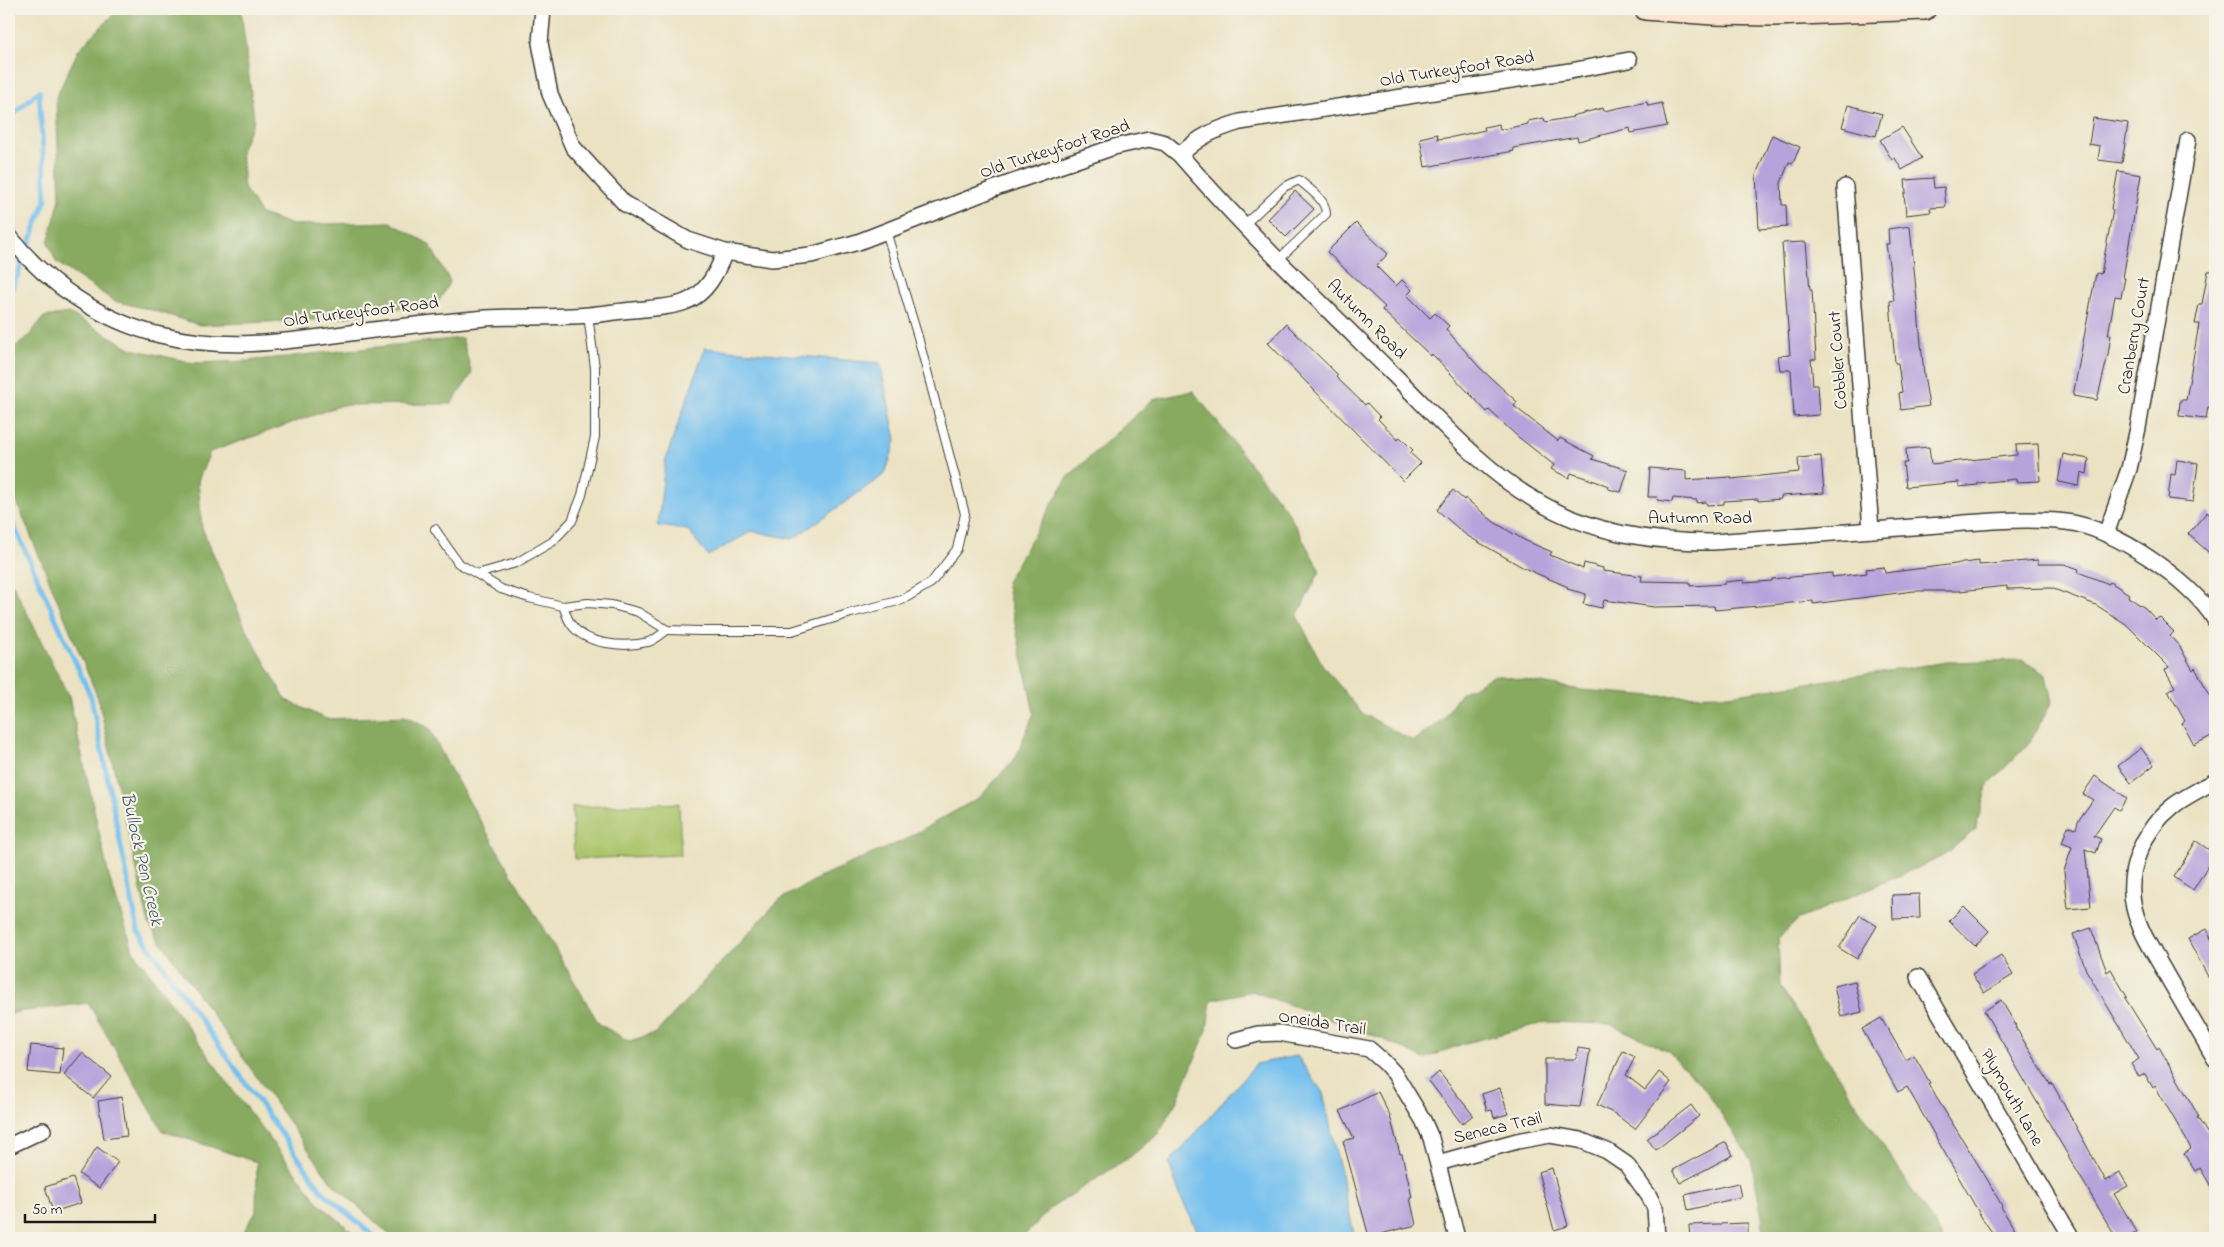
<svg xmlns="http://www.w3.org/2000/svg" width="2224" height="1247" font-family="'Indie Flower',sans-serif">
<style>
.green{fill:#aac56c;stroke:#637044}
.forest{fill:#87aa60;stroke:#52633e}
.water{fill:#74c0ee;stroke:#486e85}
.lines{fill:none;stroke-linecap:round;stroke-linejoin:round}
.stream{stroke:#74c0ee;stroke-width:5}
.building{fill:#b7a3db}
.lane-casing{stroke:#3b3a35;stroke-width:10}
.street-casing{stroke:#3b3a35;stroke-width:18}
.secondary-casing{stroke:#3b3a35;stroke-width:24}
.lane{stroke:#fff;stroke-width:8}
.street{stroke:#fff;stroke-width:15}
.secondary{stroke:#fce5d0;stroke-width:21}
.labels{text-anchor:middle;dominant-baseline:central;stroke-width:4.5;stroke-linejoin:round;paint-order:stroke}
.street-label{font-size:18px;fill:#1c1c1c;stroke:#f7f3e8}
.water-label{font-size:19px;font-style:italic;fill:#3b5566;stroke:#f7f3e8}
</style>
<rect width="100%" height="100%" fill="#f7f3e8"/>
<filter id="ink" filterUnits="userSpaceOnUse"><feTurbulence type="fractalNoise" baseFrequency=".02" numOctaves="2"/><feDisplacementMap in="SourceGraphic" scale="10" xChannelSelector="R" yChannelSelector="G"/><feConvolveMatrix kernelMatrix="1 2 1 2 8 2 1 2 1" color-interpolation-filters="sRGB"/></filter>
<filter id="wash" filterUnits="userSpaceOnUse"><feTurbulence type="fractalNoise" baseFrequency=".0096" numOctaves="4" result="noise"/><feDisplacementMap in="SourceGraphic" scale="20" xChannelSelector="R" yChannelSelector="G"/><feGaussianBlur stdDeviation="1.12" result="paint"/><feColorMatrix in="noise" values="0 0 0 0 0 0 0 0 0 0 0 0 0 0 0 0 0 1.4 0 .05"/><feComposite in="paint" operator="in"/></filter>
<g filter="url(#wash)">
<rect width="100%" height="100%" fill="#ebe2c3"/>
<polygon class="green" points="679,803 681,855 574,859 572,807"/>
<g class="forest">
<polygon points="119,9 241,9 254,119 241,151 244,188 261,214 293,225 390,222 429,244 450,281 439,301 335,319 200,325 152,310 114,301 56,262 48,242 60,199 56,97 79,49"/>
<polygon points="69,313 132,349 194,363 247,361 462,338 472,374 451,404 342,405 210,452 198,481 202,528 245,627 286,700 326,719 407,716 429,728 449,767 599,1024 629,1041 656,1033 779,900 826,874 900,842 980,797 1016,757 1034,713 1006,582 1068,477 1152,400 1193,391 1288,512 1320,571 1297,616 1323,666 1362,713 1413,741 1442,720 1461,693 1495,675 1581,690 1653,696 1729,695 1947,662 2022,660 2046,675 2052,702 2029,743 1987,786 1976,829 1942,857 1799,919 1778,938 1780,986 1943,1238 1761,1238 1763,1222 1751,1160 1705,1089 1668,1051 1610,1024 1547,1022 1462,1044 1424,1059 1383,1039 1252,991 1211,1000 1207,1030 1178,1099 1158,1134 1130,1157 1051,1208 1022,1238 393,1238 332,1183 149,925 98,698 9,483 9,351 26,339 44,317"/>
<polygon points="9,577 69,697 109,877 133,950 234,1092 319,1203 359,1238 240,1238 256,1211 257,1162 163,1131 88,1003 17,1012 9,1015"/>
</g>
<g class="water">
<polygon points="705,348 880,363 896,440 885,474 793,539 752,531 708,556 688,530 658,526 665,461"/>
<polygon points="1297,1056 1323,1093 1355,1238 1201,1238 1181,1198 1169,1163 1256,1064"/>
</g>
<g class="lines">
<g class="stream">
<polyline points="9,118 39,91"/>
<polyline points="9,298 46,199 39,91"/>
<polyline points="9,515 91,697 138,931 322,1191 376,1238"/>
</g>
</g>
<g id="blocks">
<g class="building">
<polygon points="1647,102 1648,106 1662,103 1667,126 1631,133 1630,128 1578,141 1577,137 1513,148 1514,151 1425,167 1420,138 1437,134 1438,139 1453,137 1485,130 1484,127 1499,124 1500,130 1528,124 1528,121 1544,118 1545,122 1573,117 1572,116 1603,108 1604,111"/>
<polygon points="1848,105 1882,114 1876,136 1842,127"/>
<polygon points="2093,118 2128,123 2122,163 2098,160 2100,146 2089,144"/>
<polygon points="1902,127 1922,158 1902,170 1895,158 1892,160 1880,140"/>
<polygon points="1772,135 1800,147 1793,163 1789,162 1781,183 1782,205 1786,205 1787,227 1759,229 1756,175"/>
<polygon points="2118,171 2141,175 2123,278 2125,278 2121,297 2115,296 2108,335 2111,335 2108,355 2097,400 2073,396 2096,273 2101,274 2113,210 2111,209"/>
<polygon points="1933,178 1934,188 1944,187 1946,207 1930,208 1931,212 1906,215 1904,193 1906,193 1905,180"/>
<polygon points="1295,191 1314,209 1286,237 1268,219"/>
<polygon points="1356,223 1388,254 1376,266 1396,286 1402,280 1412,290 1407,295 1430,318 1435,313 1449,326 1446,329 1479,367 1517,402 1514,406 1558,441 1560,438 1594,456 1592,459 1628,470 1621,492 1608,489 1609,486 1571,473 1569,478 1551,469 1554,465 1517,436 1489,410 1487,412 1432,354 1431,356 1382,310 1385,307 1327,252"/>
<polygon points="1910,226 1924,375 1929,406 1901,410 1899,393 1902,392 1898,363 1895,363 1890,301 1894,300 1886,244 1889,244 1888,229"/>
<polygon points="1806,242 1810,290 1812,290 1816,359 1811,359 1813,385 1817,385 1819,415 1794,417 1791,370 1780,370 1778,356 1790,355 1782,243"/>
<polygon points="2208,271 2215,271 2215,361 2211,386 2213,386 2211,407 2208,407 2206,419 2179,416 2180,400 2186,400 2199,324 2195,324 2199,304 2202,304"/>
<polygon points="1286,324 1338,375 1336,377 1365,405 1367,403 1380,417 1378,419 1398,440 1400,437 1413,450 1410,453 1421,463 1403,481 1268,343"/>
<polygon points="2038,444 2040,481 2016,482 2016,479 1978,483 1978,485 1959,487 1959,482 1906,487 1903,463 1907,463 1906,449 1929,447 1931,464 2017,455 2016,445"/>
<polygon points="2063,454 2089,459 2087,474 2081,472 2079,486 2058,482"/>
<polygon points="1821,456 1824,493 1781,496 1781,499 1758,501 1758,499 1724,501 1724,504 1707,505 1706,502 1697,503 1697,500 1673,498 1672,502 1657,500 1658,497 1648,497 1650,468 1686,471 1686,480 1731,477 1731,479 1799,472 1798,458"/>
<polygon points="2177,460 2198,463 2193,502 2168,499 2171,474 2175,475"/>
<polygon points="1453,490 1464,500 1465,498 1494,522 1524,540 1552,552 1550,555 1583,569 1584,563 1603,568 1603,571 1642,576 1641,581 1690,582 1690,586 1725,584 1725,582 1744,580 1744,583 1772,581 1772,579 1832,573 1832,577 1867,573 1866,569 1884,567 1885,573 1979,561 1979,565 2038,560 2038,564 2064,564 2079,569 2078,572 2109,584 2110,582 2129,594 2128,597 2145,608 2156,620 2159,617 2174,632 2170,636 2180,647 2193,670 2195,668 2215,704 2215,734 2194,745 2182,723 2185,721 2168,691 2175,687 2165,670 2169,667 2126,624 2096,605 2051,588 2007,589 2007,586 1959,591 1914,591 1813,604 1813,601 1715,610 1714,606 1654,607 1604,600 1602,608 1583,604 1586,594 1567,589 1568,587 1524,568 1466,535 1437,510"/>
<polygon points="2207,512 2215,519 2215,558 2188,534"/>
<polygon points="2141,748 2154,765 2131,783 2118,766"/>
<polygon points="2095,776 2127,798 2119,810 2114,807 2094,836 2101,839 2096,853 2085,849 2091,907 2068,909 2064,871 2072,847 2062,843 2068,826 2076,829 2078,821 2093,800 2083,794"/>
<polygon points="2196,841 2215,854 2193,890 2174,877"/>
<polygon points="1919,894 1920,918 1893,919 1892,895"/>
<polygon points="1964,906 1989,931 1975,946 1949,921"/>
<polygon points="1860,915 1877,926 1857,959 1839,948"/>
<polygon points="2091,928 2107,972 2111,969 2127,997 2125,998 2157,1049 2159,1047 2199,1117 2197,1117 2215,1145 2215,1193 2200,1168 2195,1171 2184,1154 2191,1149 2187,1141 2155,1086 2153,1088 2145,1074 2139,1077 2131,1064 2139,1059 2086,970 2073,934"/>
<polygon points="2206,929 2215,946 2215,990 2188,939"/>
<polygon points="2001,955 2013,975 1984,993 1972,974"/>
<polygon points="1855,981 1862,1012 1841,1017 1834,986"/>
<polygon points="2001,1000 2017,1027 2016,1028 2050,1084 2052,1083 2106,1181 2120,1173 2128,1186 2114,1194 2137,1232 2127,1238 2116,1238 1984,1011"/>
<polygon points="1881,1018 1906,1060 1914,1055 1930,1083 1928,1084 1987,1179 2002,1206 2001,1207 2020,1238 1996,1238 1982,1218 1907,1087 1898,1092 1862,1029"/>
<polygon points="31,1045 63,1048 60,1075 28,1072"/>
<polygon points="1578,1048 1590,1050 1580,1107 1545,1104 1545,1059 1576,1059"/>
<polygon points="1623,1051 1635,1057 1626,1075 1645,1090 1659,1072 1671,1082 1635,1129 1615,1114 1597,1105"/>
<polygon points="82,1053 111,1076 93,1098 64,1075"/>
<polygon points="1439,1072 1473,1115 1462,1124 1429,1081"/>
<polygon points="1500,1088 1508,1114 1494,1118 1492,1110 1487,1111 1482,1094"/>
<polygon points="1378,1092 1390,1116 1400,1154 1402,1154 1412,1197 1410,1198 1416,1225 1369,1237 1343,1141 1354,1138 1340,1111"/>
<polygon points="122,1097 127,1136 104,1139 98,1101"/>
<polygon points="1691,1105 1699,1116 1656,1150 1647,1139"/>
<polygon points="1726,1142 1733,1155 1680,1183 1673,1170"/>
<polygon points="97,1147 118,1162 99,1188 79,1174"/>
<polygon points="1552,1168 1568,1226 1554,1230 1538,1172"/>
<polygon points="73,1178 81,1203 53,1212 45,1187"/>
<polygon points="1738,1183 1741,1197 1688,1210 1685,1195"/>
<polygon points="1748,1223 1748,1237 1690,1238 1689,1225"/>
</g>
</g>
</g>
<g filter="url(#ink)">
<use href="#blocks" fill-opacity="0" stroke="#3b3a35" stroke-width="1"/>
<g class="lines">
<g class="lane-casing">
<g id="lane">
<path d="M1244,225L1284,187L1299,180C1309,189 1326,199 1326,214L1278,260"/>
<polyline points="435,529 458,563 477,574 516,563 552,542 572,521 582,495 595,437 595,368 588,315"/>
<polyline points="477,574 501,589 529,598 563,606 588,603 612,605 638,612 667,630 700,631 792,631 851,613 902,600 931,583 957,549 965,514 918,337 886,231"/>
<path d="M563,606C566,612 567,619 571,624C585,645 625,648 648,642C654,641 662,634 667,630"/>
</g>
</g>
<g class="street-casing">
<g id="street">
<path d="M543,9L540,43L550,94L573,147L625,204L688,240L725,252L772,259L811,255L858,242L996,188L1114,147L1149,139L1165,143L1180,155C1246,231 1319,301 1391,372C1436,416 1480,468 1535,500C1590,533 1650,542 1713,542C1784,537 1855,531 1926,526C1972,523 2020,517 2066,522C2113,527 2191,580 2215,620"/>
<path d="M1180,155C1200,136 1214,130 1240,122L1570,71L1629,60"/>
<polyline points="1845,187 1871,530"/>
<path d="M9,236C46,283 101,321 160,335C226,351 284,342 350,333C395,327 441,322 486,318C520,316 554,318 588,315C603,314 619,311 634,310C650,308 670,308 685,302C707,294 717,272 725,252"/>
<polyline points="2106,534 2129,469 2138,428 2188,140"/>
<path d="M2215,781C2201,789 2186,796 2173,806C2144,829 2125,871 2134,908C2140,933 2155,954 2167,976C2183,1004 2199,1031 2215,1059"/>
<polyline points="1918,977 2072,1238"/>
<polyline points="1236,1040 1258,1034 1279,1033 1369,1049 1384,1062 1395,1074 1423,1120 1431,1138 1457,1238"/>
<polyline points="9,1146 43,1130"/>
<polyline points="1438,1163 1517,1141 1550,1135 1580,1140 1607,1151 1626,1164 1649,1196 1655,1208 1657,1238"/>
</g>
</g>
<g class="secondary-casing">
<polyline id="secondary" points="1645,9 1713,14 1774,15 1925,9"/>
</g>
<use href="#lane" class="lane"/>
<use href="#street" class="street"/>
<use href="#secondary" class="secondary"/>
</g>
</g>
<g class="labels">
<g class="street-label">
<text transform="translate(1457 70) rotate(-9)">Old Turkeyfoot Road</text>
<text transform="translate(1055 150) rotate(-18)">Old Turkeyfoot Road</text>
<text transform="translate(361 313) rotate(-7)">Old Turkeyfoot Road</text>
<text transform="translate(1366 320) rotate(45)">Autumn Road</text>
<text transform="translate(2135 336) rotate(-80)">Cranberry Court</text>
<text transform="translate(1839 360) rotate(-94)">Cobbler Court</text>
<text x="1700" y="519">Autumn Road</text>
<text transform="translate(1322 1024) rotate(9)">Oneida Trail</text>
<text transform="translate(2011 1098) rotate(60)">Plymouth Lane</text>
<text transform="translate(1498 1129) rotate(-13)">Seneca Trail</text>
</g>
<g class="water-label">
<text transform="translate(141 859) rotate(77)">Bullock Pen Creek</text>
</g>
</g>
<rect width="2224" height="1247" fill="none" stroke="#f7f3e8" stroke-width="30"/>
<path d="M25 1214v8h130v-8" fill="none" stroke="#1c1c1c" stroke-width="2.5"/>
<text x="32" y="1214" font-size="15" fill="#1c1c1c" stroke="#f7f3e8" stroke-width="4" paint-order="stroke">50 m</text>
</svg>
